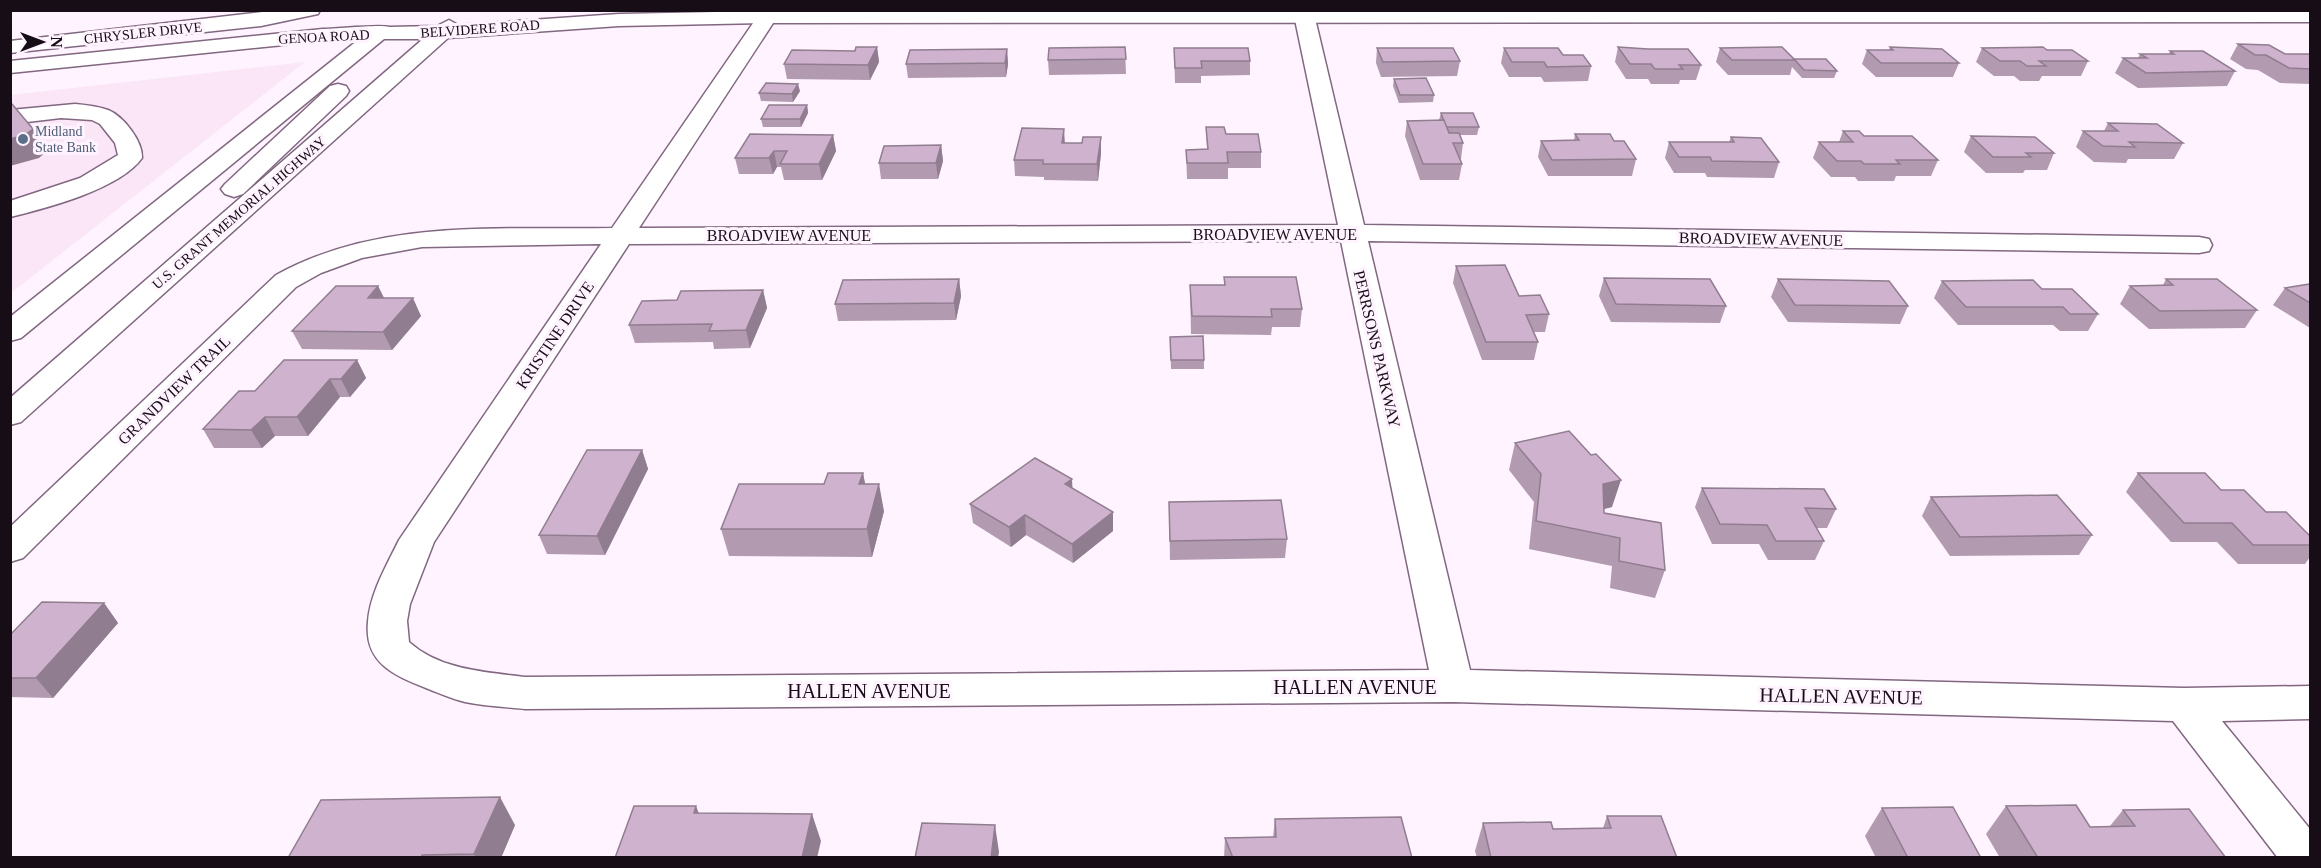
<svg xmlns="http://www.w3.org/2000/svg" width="2321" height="868" font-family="Georgia,serif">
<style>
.commercial{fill:#fae6f6}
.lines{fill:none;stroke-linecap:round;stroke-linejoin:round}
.minor-casing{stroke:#816780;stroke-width:3}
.major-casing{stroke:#816780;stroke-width:3}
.minor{fill:#fff;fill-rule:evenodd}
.major{fill:#fff;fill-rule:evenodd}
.wall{fill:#b29ab1}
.shaded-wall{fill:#917d90}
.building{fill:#cfb3ce;stroke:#917d90;stroke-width:1.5}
.service-dot{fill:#5c6f8a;stroke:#fef3fe;stroke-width:2}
.labels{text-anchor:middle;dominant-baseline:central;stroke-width:6;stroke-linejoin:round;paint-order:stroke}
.far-street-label{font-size:14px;fill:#170d17;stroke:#fef3fe}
.far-service-label{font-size:14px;fill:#4e5e75;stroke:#fef3fe;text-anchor:start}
.street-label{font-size:16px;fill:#170d17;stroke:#fef3fe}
.near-street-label{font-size:20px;fill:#170d17;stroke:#fef3fe}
</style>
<rect width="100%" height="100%" fill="#fef3fe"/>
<polygon class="commercial" points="305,62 11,293 11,95"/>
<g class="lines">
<g class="minor-casing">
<g id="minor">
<polygon points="279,10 320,10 318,14 261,26 10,53 10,41"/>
<path d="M1293,10H1313L1364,225L2199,237L2209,239L2212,245L2209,251L2199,253L1368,241L1470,670L2184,688L2310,686V719L2222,721L2310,829V858H2278L2173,721L1453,702L525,709C505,707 485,706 465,702C452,699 439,693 426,688C394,675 364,663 368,622C370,593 387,565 399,540L601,244L422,247L362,258L321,273L296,287L23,558L10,562V527L276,275C379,218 498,230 612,228L760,13H774L777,17L639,228L1338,225ZM1341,241L1429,670L525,677C486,672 440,670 409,642L407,621L410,604L434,542L629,244Z"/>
<path d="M75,104C86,105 97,106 108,110C123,116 143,141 142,158C120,189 47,208 10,217V201L80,178L118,155L115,143L100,124L92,120L61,118L10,124V110Z"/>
</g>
</g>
<g class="major-casing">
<g id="major">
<path d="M2310,10V22L767,23L619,26L448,38L21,422L10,425V398L423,39H384L21,338L10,341V317L358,40L323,41L10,73V61L323,29C337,29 381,24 389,27L437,26L449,20L458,25L619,14L767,11Z"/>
<polygon points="338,84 346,86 349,91 346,96 243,194 234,197 225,194 221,189 225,184 330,86"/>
</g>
</g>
<use href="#minor" class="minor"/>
<use href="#major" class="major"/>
</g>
<g class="wall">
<polygon points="2238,44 2285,54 2310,54 2310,84 2280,83 2258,70 2246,69 2230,59"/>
<polygon points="877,47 879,62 870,80 787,79 784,64"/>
<polygon points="1125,47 1126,74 1049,75 1048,60"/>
<polygon points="1618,47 1701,65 1696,80 1680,80 1679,84 1651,84 1648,79 1626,79 1615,62"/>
<polygon points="1890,47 1959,63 1953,77 1876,77 1862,64 1867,50 1889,50"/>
<polygon points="1174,48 1250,61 1250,75 1201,76 1201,83 1175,83"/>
<polygon points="1377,48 1460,61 1457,76 1381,77 1376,63"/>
<polygon points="1504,48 1563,55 1591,66 1588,81 1544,82 1541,77 1509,77 1501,63"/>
<polygon points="1720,48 1794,59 1837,71 1834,78 1802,78 1792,67 1790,75 1728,75 1716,62"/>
<polygon points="1982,48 2047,50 2088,61 2081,76 2042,76 2039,81 2020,81 2014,76 1994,76 1976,62"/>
<polygon points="1007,49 1008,64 1006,77 908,78 906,64"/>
<polygon points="2170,51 2235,71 2227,86 2138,88 2115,73 2123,58 2138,58 2140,54 2169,54"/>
<polygon points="1394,79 1434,95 1433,102 1399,103 1393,86"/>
<polygon points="800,91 793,102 761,101 759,93"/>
<polygon points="807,105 808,113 801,127 763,127 761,119"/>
<polygon points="1441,113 1479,127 1477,135 1460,135 1463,143 1461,159 1460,159 1462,164 1459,180 1420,180 1405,136 1407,121 1439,120"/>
<polygon points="2108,123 2183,143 2174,159 2128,159 2126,163 2094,162 2076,147 2083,131 2104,131"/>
<polygon points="1206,127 1226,134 1261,152 1261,168 1228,168 1228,179 1187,179 1186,150 1207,149"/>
<polygon points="1843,131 1938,160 1931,176 1896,176 1894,181 1858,181 1855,177 1831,177 1813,158 1819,142 1839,142"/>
<polygon points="1575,134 1614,141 1636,159 1632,176 1548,176 1538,157 1541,141 1574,140"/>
<polygon points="833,135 836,151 822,180 784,180 781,167 777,167 773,174 739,174 735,158"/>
<polygon points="1971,136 2054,153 2047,170 2025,170 2023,173 1986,173 1964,152"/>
<polygon points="1101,137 1101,153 1098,181 1044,180 1044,177 1015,176 1014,160 1065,143 1082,143"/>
<polygon points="1731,137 1779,162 1774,178 1707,177 1705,173 1674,173 1665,158 1669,142 1729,142"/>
<polygon points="941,145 943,161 938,179 881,179 879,163"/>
<polygon points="1456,266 1519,296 1549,314 1545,332 1534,332 1538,342 1534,360 1482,360 1453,283"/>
<polygon points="1224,277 1302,309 1300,327 1272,327 1271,335 1191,334 1190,285 1224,285"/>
<polygon points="1604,278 1726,306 1720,323 1611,322 1599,296"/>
<polygon points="959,279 961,296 956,320 838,321 835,304"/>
<polygon points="1778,279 1908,306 1900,324 1788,322 1771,297"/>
<polygon points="2166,279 2257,310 2245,328 2149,329 2120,304 2130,286 2163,285"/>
<polygon points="1942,281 2042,289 2098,314 2088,331 2060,331 2053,325 1958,325 1934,298"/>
<polygon points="2310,284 2310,328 2273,305 2285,288"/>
<polygon points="378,286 384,298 421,316 392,350 302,349 292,331"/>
<polygon points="763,290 767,308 750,348 714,349 713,342 635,343 629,325 677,300"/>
<polygon points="1170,337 1204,360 1204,369 1171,369"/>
<polygon points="357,360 366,378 350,397 340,397 308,436 275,436 262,448 214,448 203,429 255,391"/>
<polygon points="1515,443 1612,507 1604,509 1604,513 1665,570 1655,598 1610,588 1612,566 1529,549 1534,502 1509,470"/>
<polygon points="642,450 648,469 605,555 547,554 539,535"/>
<polygon points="863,473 865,484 884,511 872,557 729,556 721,529 824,484"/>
<polygon points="2138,473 2221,490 2266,512 2310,536 2310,557 2305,564 2238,564 2217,542 2171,542 2126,492"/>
<polygon points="1702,488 1836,509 1827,528 1816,528 1824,541 1815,560 1768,560 1759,544 1712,544 1695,507"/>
<polygon points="1073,489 1113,512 1113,531 1073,563 1026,535 1011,547 973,523 970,504"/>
<polygon points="1931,497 2092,535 2079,555 1950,556 1922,516"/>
<polygon points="1169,502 1287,539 1285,558 1170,560"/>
<polygon points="104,603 118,623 53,698 10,697 10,635"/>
<polygon points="2006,806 2090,827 2110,826 2123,810 2226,858 2000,858 1986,834"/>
<polygon points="1882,808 1981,858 1876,858 1865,836"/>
<polygon points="1607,816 1677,858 1477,858 1475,851 1483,823 1553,829 1603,828"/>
<polygon points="1275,819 1412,858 1224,858 1225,838 1273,837"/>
<polygon points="515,825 501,858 288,858"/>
</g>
<g class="shaded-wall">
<polygon points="877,47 879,62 870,80 868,65"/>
<polygon points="1007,49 1008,64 1006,77 1005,63"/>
<polygon points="798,84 800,91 793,102 792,94"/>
<polygon points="807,105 808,113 801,127 800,119"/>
<polygon points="33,129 46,152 39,158 10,166 10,139"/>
<polygon points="1064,129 1065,145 1062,143"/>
<polygon points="833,135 836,151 822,180 819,164"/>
<polygon points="1101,137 1101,153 1098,181 1097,164"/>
<polygon points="941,145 943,161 938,179 936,163"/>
<polygon points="774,151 777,167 773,174 769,158"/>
<polygon points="959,279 961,296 956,320 954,303"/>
<polygon points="378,286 387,304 368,298"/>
<polygon points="763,290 767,308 750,348 746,330"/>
<polygon points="413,298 421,316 392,350 383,332"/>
<polygon points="357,360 366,378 350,397 341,379"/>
<polygon points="330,379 340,397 308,436 297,417"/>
<polygon points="265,417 275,436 262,448 251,430"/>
<polygon points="642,450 648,469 605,555 597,536"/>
<polygon points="863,473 868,500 859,484"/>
<polygon points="1072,479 1073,498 1065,484"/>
<polygon points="1621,480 1612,507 1595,511 1603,484"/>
<polygon points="879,484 884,511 872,557 867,529"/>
<polygon points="1113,512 1113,531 1073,563 1072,544"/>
<polygon points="1025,515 1026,535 1011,547 1009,527"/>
<polygon points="104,603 118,623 53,698 36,678"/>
<polygon points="500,797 515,825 501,858 476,858 474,854"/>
<polygon points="696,806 707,834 694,813"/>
<polygon points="812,814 821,841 817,858 802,858"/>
<polygon points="995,825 999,852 998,858 991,858"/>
</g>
<g class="building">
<polygon points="2238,44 2269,45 2285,54 2310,54 2310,69 2289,68 2266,55 2255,55"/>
<polygon points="856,47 877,47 868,65 784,64 792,50 855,51"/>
<polygon points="1125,47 1126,59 1048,60 1049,48"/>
<polygon points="1618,47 1648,49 1688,49 1701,65 1679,65 1683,69 1655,69 1651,64 1630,64"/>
<polygon points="1782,47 1795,60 1732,60 1720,48"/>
<polygon points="1890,47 1942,49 1959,63 1881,63 1867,50 1893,50"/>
<polygon points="2043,47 2047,50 2072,50 2088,61 2039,61 2046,66 2027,66 2020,61 2000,61 1982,48"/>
<polygon points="1174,48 1248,48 1250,61 1201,61 1202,68 1175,68"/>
<polygon points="1377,48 1453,48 1460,61 1383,62"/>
<polygon points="1504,48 1558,48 1563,55 1583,55 1591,66 1547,67 1544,62 1512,62"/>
<polygon points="1007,49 1005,63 906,64 910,50"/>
<polygon points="2170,51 2203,51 2235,71 2146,73 2123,58 2147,58 2140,54 2174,54"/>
<polygon points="1794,59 1826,59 1837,71 1804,70"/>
<polygon points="1426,78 1434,95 1400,95 1394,79"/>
<polygon points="766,83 798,84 792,94 759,93"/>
<polygon points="10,104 12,104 33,129 25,135 10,139"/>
<polygon points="769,105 807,105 800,119 761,119"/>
<polygon points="1441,113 1473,113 1479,127 1446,127"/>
<polygon points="1444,120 1449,133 1459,133 1463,143 1453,143 1462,164 1423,164 1407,121"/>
<polygon points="2108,123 2157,124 2183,143 2129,142 2135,147 2103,146 2083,131 2118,131"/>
<polygon points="1206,127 1224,127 1226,134 1258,134 1261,152 1227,152 1228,163 1187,163 1186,150 1208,149"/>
<polygon points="1022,128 1064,129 1062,143 1082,143 1083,137 1101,137 1097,164 1043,164 1043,160 1014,160"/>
<polygon points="1843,131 1859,131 1864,136 1912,136 1938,160 1896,160 1900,164 1864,164 1861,161 1837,161 1819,142 1853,142"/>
<polygon points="750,134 833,135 819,164 780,164 787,151 774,151 769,158 735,158"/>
<polygon points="1575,134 1610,134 1614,141 1624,141 1636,159 1552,160 1541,141 1579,140"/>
<polygon points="1971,136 2035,137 2054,153 2026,153 2031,157 1993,157"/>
<polygon points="1731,137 1761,138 1779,162 1712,161 1710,157 1679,157 1669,142 1734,142"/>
<polygon points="941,145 936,163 879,163 884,146"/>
<polygon points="1505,265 1519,296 1540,295 1549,314 1526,315 1538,342 1486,342 1456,266"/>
<polygon points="1224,277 1296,277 1302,309 1271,309 1272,317 1192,316 1190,285 1225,285"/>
<polygon points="1604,278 1710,279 1726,306 1616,304"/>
<polygon points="959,279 954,303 835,304 843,280"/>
<polygon points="1778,279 1889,281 1908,306 1795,305"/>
<polygon points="2166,279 2217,279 2257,310 2160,311 2130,286 2173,285"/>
<polygon points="2033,280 2042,289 2072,289 2098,314 2070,314 2063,307 1966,307 1942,281"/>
<polygon points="2310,284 2310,303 2285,288"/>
<polygon points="336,286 378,286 368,298 413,298 383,332 292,331"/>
<polygon points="763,290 746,330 709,331 712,324 629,325 642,301 677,300 681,291"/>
<polygon points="1203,336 1204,360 1171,360 1170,337"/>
<polygon points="284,360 357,360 341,379 330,379 297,417 265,417 251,430 203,429 239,391 255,391"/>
<polygon points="1569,431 1591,455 1596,454 1621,480 1603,484 1604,513 1661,523 1665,570 1619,561 1620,538 1536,521 1541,474 1515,443"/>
<polygon points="587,450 642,450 597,536 539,535"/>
<polygon points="1035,458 1072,479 1065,484 1113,512 1072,544 1025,515 1009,527 970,504"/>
<polygon points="828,473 863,473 859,484 879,484 867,529 721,529 739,484 824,484"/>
<polygon points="2138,473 2205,473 2221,490 2244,490 2266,512 2286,512 2310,536 2310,545 2253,545 2232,523 2184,523"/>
<polygon points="1702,488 1824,489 1836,509 1805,508 1824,541 1776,541 1767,525 1720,524"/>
<polygon points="2057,495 2092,535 1960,537 1931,497"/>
<polygon points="1281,500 1287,539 1170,541 1169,502"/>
<polygon points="42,602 104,603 36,678 10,678 10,635"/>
<polygon points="500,797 474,854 422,855 421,858 288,858 321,800"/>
<polygon points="2076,805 2090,827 2135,826 2123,810 2189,809 2226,858 2038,858 2006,806"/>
<polygon points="634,806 696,806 694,813 812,814 802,858 615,858"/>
<polygon points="1953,807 1981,858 1908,858 1882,808"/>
<polygon points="1607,816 1661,816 1677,858 1491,858 1483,823 1551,822 1553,829 1611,828"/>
<polygon points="1401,817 1412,858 1233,858 1225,838 1276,837 1275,819"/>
<polygon points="922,823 995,825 991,858 915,858"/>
</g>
<circle class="service-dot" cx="23" cy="139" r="6"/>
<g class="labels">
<g class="far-street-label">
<text transform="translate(480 29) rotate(-4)">BELVIDERE ROAD</text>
<text transform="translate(143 33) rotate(-6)">CHRYSLER DRIVE</text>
<text transform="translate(324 37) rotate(-3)">GENOA ROAD</text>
<text transform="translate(239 213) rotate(-41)">U.S. GRANT MEMORIAL HIGHWAY</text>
</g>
<g class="far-service-label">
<text x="35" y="131">Midland<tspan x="35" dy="16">State Bank</tspan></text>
</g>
<g class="street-label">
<text x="1275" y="234">BROADVIEW AVENUE</text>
<text x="789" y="235">BROADVIEW AVENUE</text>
<text transform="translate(1761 239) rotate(1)">BROADVIEW AVENUE</text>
<text transform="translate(555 335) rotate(-56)">KRISTINE DRIVE</text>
<text transform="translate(1377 349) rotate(77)">PERRSONS PARKWAY</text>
<text transform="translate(174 390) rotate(-44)">GRANDVIEW TRAIL</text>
</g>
<g class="near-street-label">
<text x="1355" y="687">HALLEN AVENUE</text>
<text x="869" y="691">HALLEN AVENUE</text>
<text transform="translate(1841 696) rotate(1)">HALLEN AVENUE</text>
</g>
</g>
<rect width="2321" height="868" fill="none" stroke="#170d17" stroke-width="24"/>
<g transform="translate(42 42) rotate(90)" stroke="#fef3fe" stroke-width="4.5" paint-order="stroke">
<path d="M0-4.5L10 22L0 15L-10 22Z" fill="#170d17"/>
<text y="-9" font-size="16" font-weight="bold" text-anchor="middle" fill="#170d17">N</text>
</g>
</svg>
